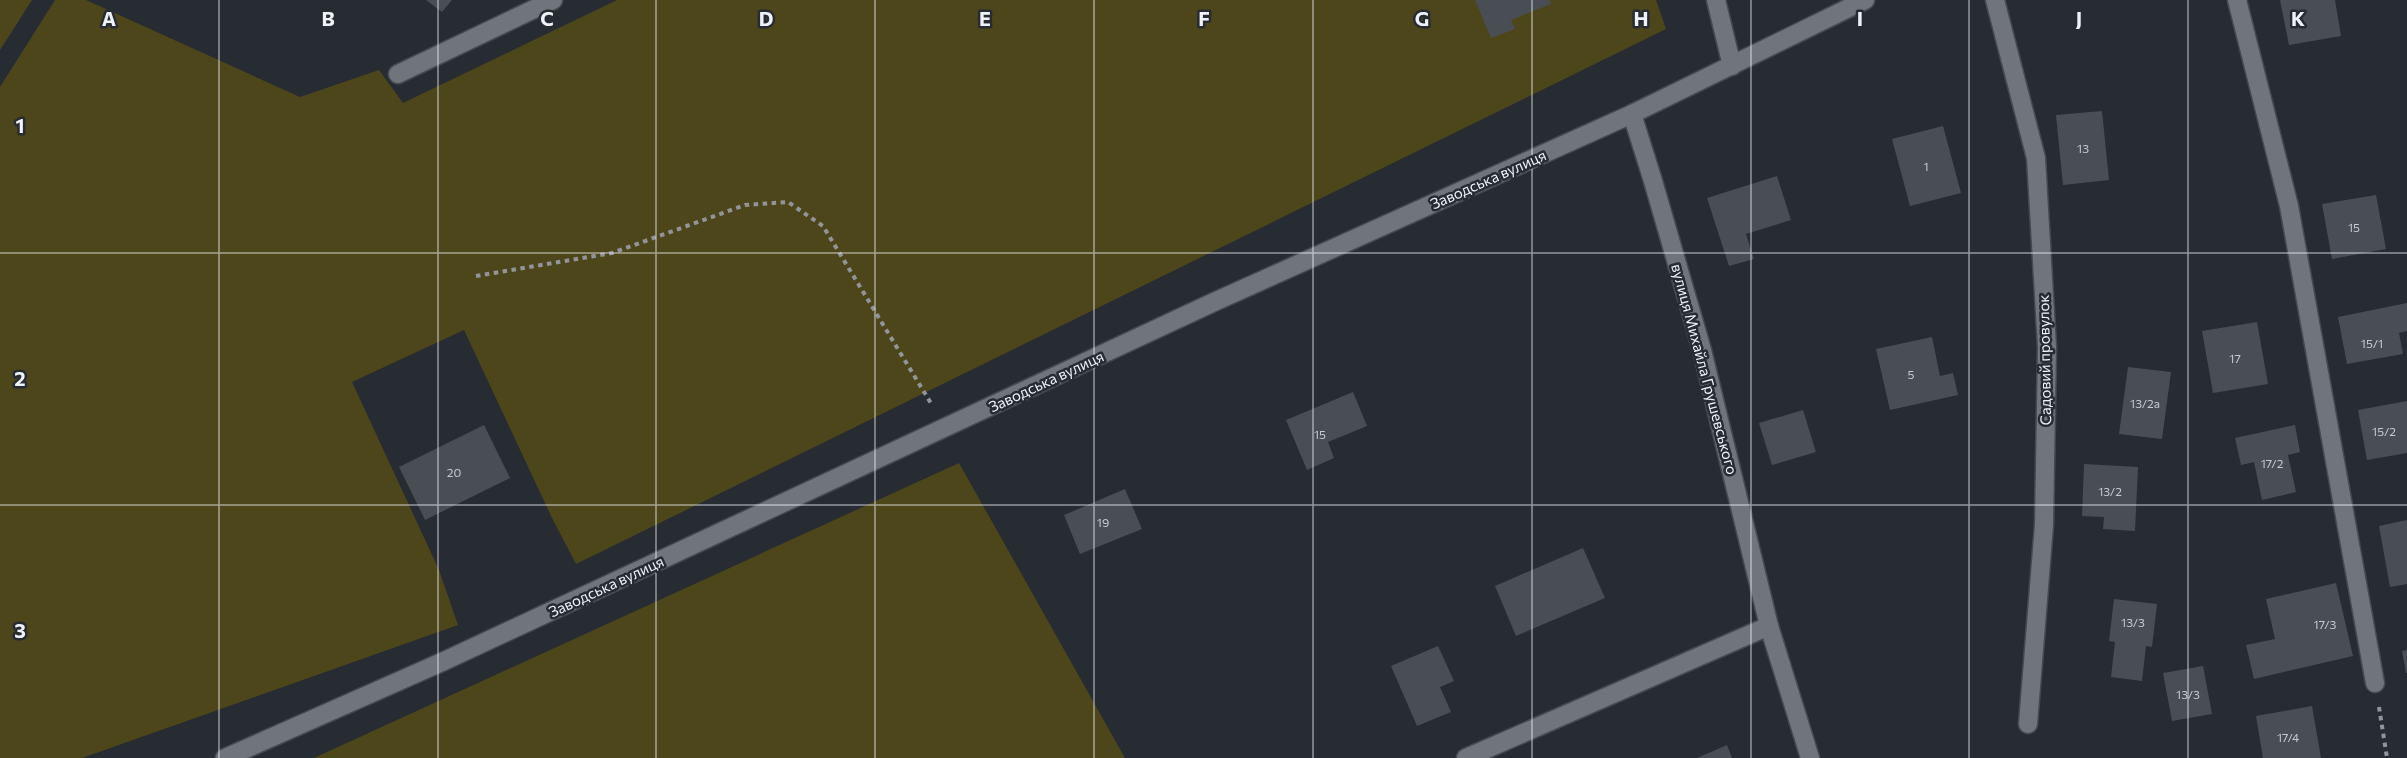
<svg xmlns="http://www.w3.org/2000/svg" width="2407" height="758" font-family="Commissioner,sans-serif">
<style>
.green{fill:#4d461b}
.building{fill:#494e55}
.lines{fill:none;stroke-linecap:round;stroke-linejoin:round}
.lane-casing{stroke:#46494f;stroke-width:21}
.street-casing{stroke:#46494f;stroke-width:21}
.path{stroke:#91959a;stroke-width:4;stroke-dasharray:4.5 4.5;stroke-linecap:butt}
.lane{stroke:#6f757b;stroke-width:18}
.street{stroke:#6f757b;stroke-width:18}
.grid{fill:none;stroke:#eff2f6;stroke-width:1.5;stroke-opacity:0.55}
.labels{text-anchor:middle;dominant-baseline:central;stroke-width:5;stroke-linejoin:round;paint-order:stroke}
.number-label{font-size:12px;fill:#c6c9ce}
.street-label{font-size:15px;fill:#eff2f6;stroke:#272c32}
.grid-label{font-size:20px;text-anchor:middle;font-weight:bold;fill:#eff2f6;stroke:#272c32;stroke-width:5;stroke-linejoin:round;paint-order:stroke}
</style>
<rect width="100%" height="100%" fill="#272c32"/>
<g class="green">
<polygon points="0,0 32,0 0,50"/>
<polygon points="55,0 86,0 300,97 379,70 403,103 617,0 1656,0 1666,29 576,564 552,518 464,330 352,382 439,570 458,625 82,758 0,758 0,87"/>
<polygon points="959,463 1125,758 314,758"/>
</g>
<g class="building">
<polygon points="426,0 452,0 442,12"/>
<polygon points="1475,0 1550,0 1551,4 1511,20 1515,29 1491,38"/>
<polygon points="2280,0 2335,0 2341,36 2289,45"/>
<polygon points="2102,111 2109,180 2063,185 2056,115"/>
<polygon points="1943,126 1961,193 1910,206 1892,139"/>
<polygon points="1777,176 1791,220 1746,234 1754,259 1729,266 1707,198"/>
<polygon points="2376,195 2386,249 2332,259 2322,204"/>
<polygon points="2407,303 2407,331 2399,333 2403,354 2347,364 2338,317"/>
<polygon points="2257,322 2268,384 2213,393 2202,331"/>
<polygon points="1932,337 1940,376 1953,373 1958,395 1890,410 1876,349"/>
<polygon points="2128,367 2171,372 2162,439 2119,434"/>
<polygon points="1353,392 1367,426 1328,442 1334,458 1307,470 1286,420"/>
<polygon points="2407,401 2407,453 2367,460 2358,410"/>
<polygon points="1803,410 1816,452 1772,465 1759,423"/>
<polygon points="484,425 510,478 425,520 399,467"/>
<polygon points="2295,425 2300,452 2288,455 2296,492 2262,500 2254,462 2241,465 2235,438"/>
<polygon points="2084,464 2138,467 2135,531 2103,529 2104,517 2082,516"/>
<polygon points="1125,489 1142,529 1080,554 1064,515"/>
<polygon points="2407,520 2407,584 2390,587 2379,526"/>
<polygon points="1583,548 1605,598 1516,636 1495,586"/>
<polygon points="2336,583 2353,656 2254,679 2246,645 2275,639 2266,599"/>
<polygon points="2114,599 2157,604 2152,647 2146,646 2142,681 2111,677 2115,642 2109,641"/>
<polygon points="1438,646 1454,681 1440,687 1451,712 1417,726 1391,666"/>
<polygon points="2407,650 2407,673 2406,673 2402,651"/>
<polygon points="2203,666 2212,714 2172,721 2163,673"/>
<polygon points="2312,706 2321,758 2263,758 2256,716"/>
<polygon points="1727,745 1732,758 1697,758"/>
</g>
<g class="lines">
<g class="lane-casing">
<g id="lane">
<polyline points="1995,0 2036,158 2047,347 2044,525 2028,724"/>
<polyline points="2237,0 2289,206 2375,683"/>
</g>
</g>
<g class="street-casing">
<g id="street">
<polyline points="1716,0 1732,66"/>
<polyline points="398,74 553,0"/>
<polyline points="1632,114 1653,181 1702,350 1769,626 1810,758"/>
<polyline points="225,758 442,662 1214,302 1632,114 1865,0"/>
<polyline points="1466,758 1769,626"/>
</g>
</g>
<g class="path">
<polyline points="476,276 612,253 745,205 788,202 823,226 932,405"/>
<polyline points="2379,707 2387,758"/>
</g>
<use href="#lane" class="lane"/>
<use href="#street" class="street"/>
</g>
<path class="grid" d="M219,0V758M438,0V758M656,0V758M875,0V758M1094,0V758M1313,0V758M1532,0V758M1751,0V758M1969,0V758M2188,0V758M0,253H2407M0,505H2407"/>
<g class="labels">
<g class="number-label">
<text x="2083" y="148">13</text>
<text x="1926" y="166">1</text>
<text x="2354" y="227">15</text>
<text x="2372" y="343">15/1</text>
<text x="2235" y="358">17</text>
<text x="1911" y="374">5</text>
<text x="2145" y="403">13/2а</text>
<text x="2384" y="431">15/2</text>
<text x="1320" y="434">15</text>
<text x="2272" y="463">17/2</text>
<text x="454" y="472">20</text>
<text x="2110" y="491">13/2</text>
<text x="1103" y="522">19</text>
<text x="2133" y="622">13/3</text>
<text x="2325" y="624">17/3</text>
<text x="2188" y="694">13/3</text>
<text x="2288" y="737">17/4</text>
</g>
<g class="street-label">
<text transform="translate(1488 179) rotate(-24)">Заводська вулиця</text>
<text transform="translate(2044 360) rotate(-91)">Садовий провулок</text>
<text transform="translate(1705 369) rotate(75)">вулиця Михайла Грушевського</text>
<text transform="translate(1046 381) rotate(-25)">Заводська вулиця</text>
<text transform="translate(606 586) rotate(-25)">Заводська вулиця</text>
</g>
</g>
<g class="grid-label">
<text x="109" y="26">A</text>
<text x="328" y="26">B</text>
<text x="547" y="26">C</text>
<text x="766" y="26">D</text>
<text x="985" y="26">E</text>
<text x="1204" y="26">F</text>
<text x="1422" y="26">G</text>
<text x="1641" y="26">H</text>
<text x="1860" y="26">I</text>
<text x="2079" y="26">J</text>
<text x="2298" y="26">K</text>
<text x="20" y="133">1</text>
<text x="20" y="386">2</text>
<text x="20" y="638">3</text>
</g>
</svg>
